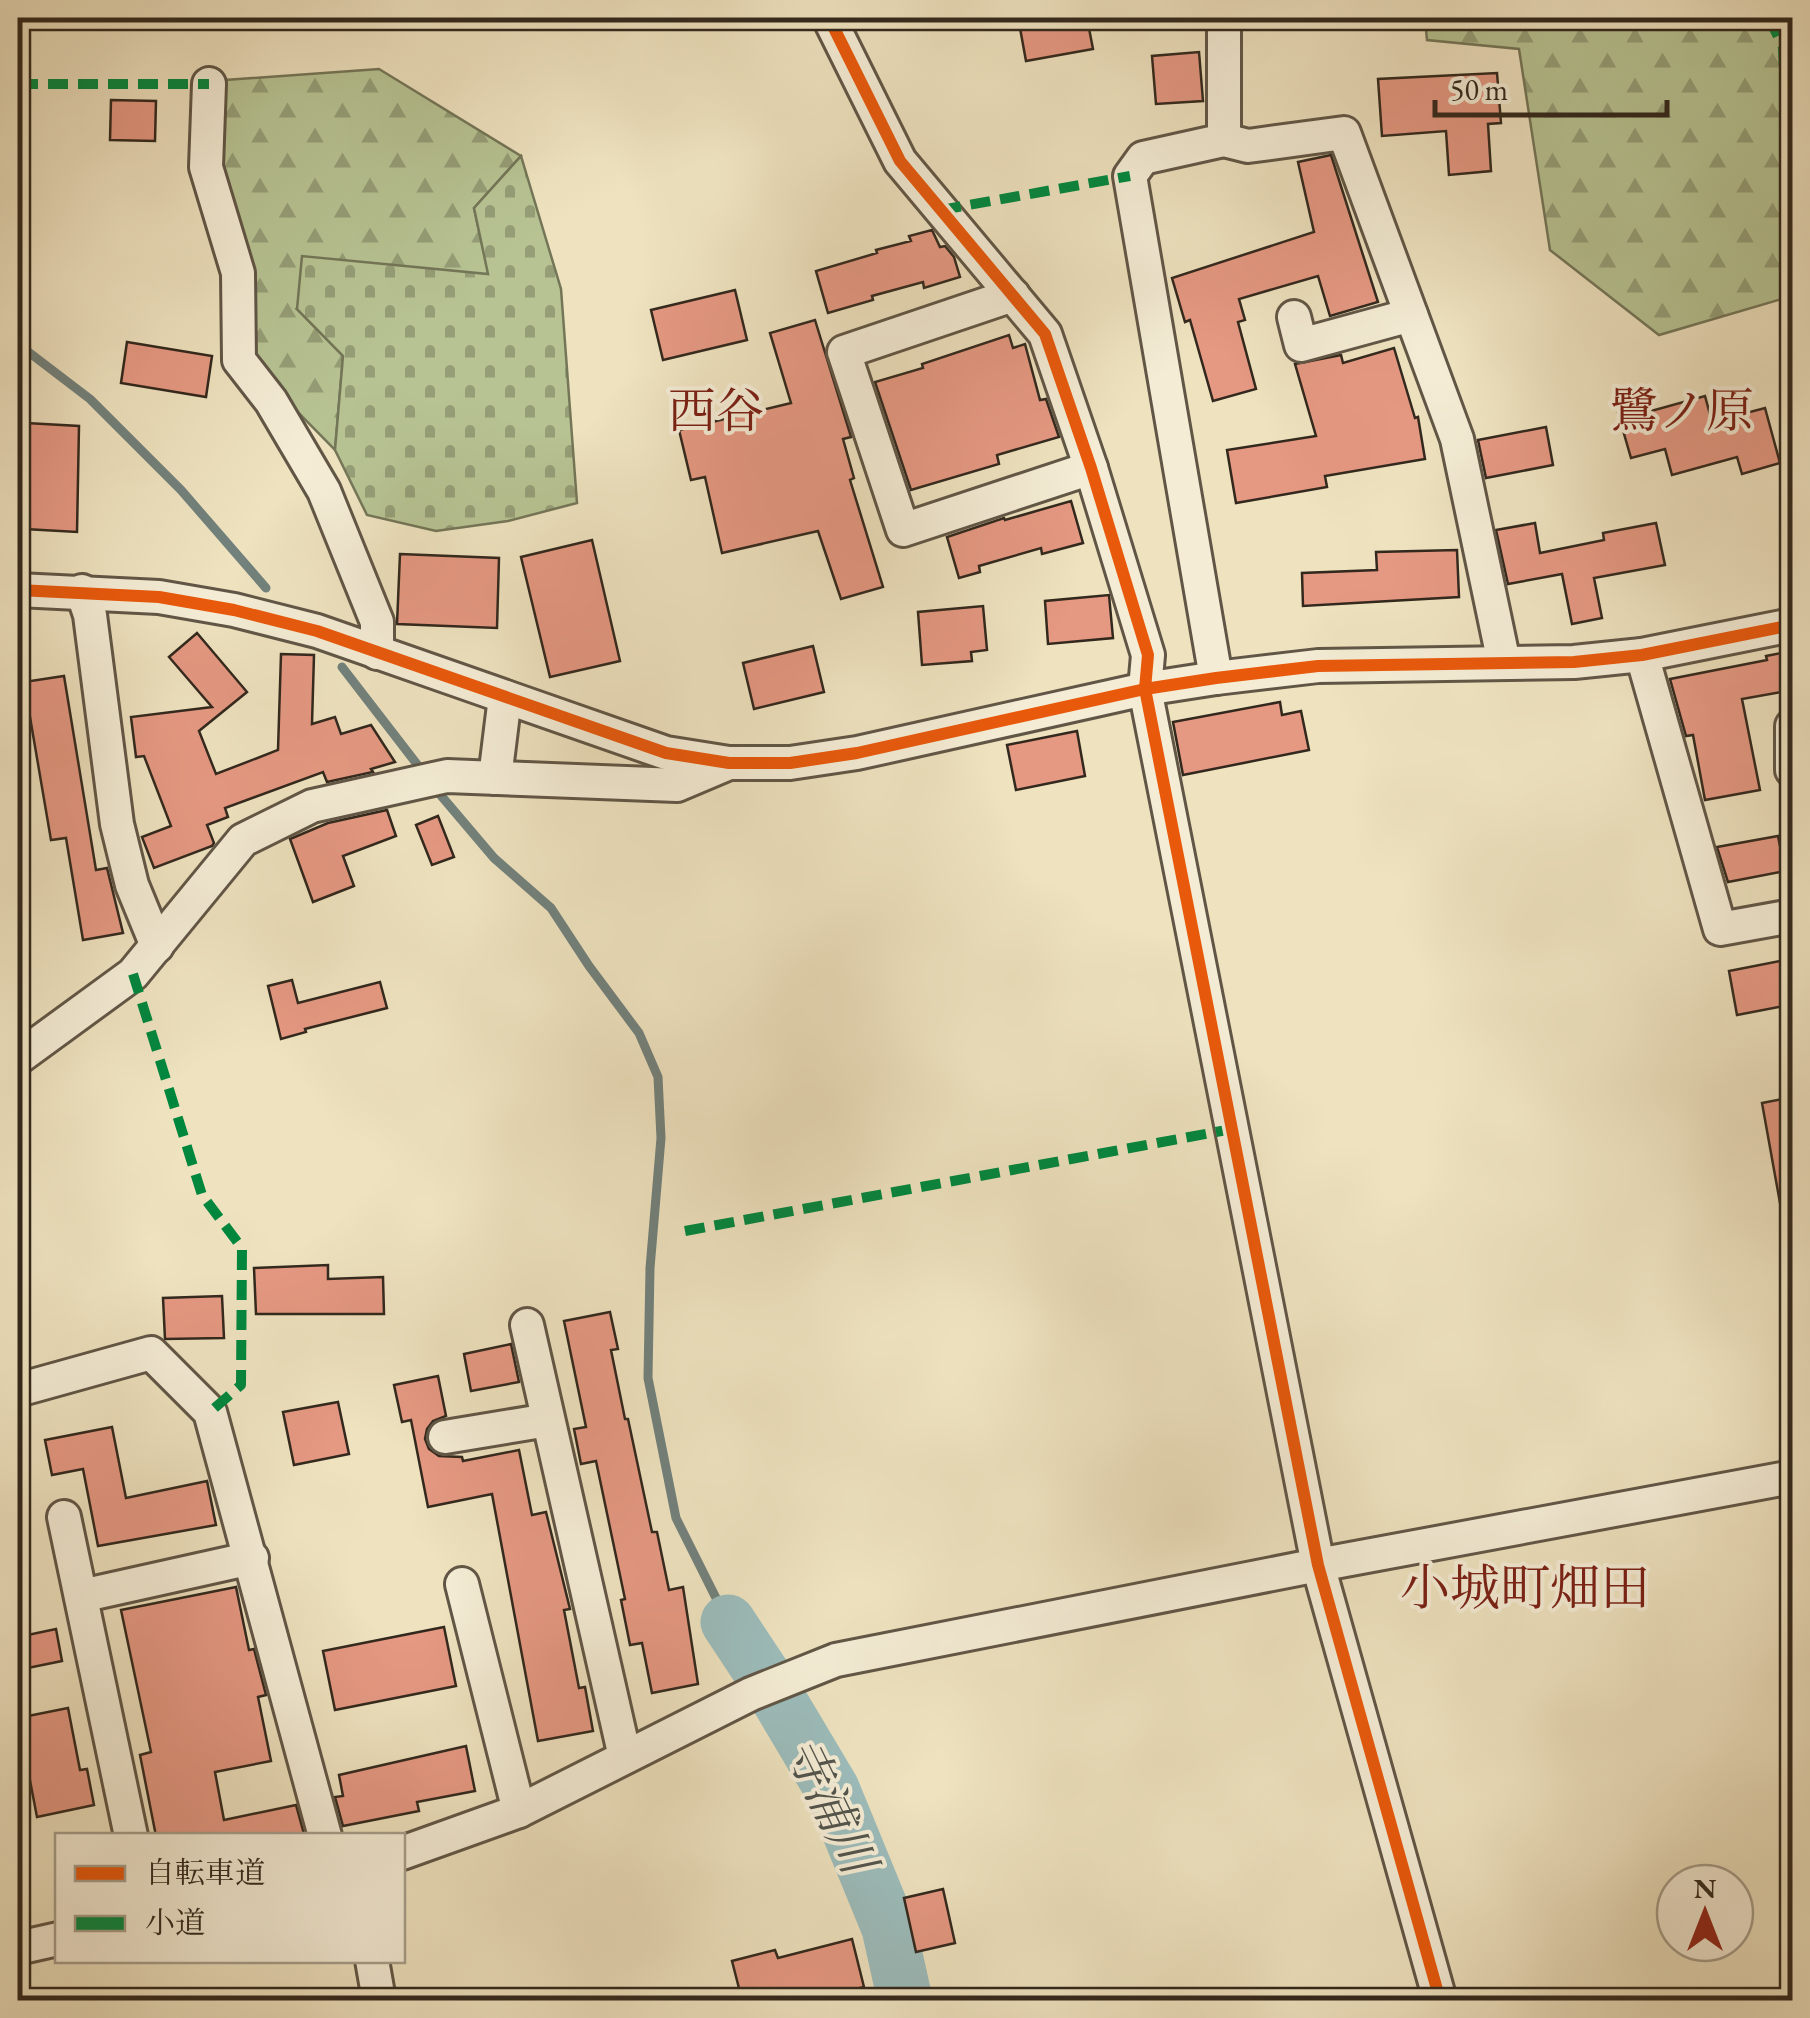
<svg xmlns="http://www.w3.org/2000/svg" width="1810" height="2018" font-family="'EB Garamond','Noto Serif JP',serif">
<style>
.forest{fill:url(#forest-firs);stroke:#747658;stroke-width:2.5}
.cemetery{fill:url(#cemetery-stones);stroke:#747658;stroke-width:2.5}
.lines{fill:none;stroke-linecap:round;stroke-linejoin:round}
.stream{stroke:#72817c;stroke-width:9}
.river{stroke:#9cbcbb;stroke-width:55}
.building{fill:#e59882;stroke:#32281d;stroke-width:2.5}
.minor-casing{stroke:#615646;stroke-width:38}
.minor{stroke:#f4ecd5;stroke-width:32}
.quiet{stroke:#00873e;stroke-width:10;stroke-dasharray:20 10;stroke-linecap:butt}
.cycleway-casing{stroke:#f4ecd5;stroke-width:19}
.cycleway{stroke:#e8590c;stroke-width:12}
.labels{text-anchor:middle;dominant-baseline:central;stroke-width:8;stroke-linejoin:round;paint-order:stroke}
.neighbourhood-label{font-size:48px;fill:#7a1f14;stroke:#f4ecd5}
.water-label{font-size:48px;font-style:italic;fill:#52544c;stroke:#f4ecd5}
.quarter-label{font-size:50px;fill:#7a1f14;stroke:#f4ecd5}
</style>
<defs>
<pattern id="forest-firs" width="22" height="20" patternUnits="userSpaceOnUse" patternTransform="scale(2.5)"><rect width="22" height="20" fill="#b7c393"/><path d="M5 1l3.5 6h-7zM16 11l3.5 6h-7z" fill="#959e77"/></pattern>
<pattern id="cemetery-stones" width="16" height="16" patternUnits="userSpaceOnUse" patternTransform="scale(2.5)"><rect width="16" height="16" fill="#b7c393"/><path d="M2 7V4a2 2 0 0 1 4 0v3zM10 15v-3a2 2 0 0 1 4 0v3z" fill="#959e77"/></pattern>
</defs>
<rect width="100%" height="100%" fill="#eee2bf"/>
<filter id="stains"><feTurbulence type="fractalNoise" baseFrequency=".002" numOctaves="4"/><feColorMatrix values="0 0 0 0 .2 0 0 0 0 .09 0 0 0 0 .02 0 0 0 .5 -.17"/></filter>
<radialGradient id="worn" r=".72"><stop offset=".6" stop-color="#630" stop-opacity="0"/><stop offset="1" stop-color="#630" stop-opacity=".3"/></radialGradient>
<g class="forest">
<polygon points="1425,18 1792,18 1792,296 1659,335 1550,250 1519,49 1427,40"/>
<polygon points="379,69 521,156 474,208 489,275 297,309 343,356 335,450 227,340 227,271 189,172 225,80"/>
</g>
<polygon class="cemetery" points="521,156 561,289 577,503 508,521 436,531 367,515 335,450 343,356 297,309 302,256 488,274 474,208"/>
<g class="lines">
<g class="stream">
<polyline points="18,344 90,399 181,490 266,588"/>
<polyline points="342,667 423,772"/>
<polyline points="432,785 494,858 551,908 589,966 639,1033 658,1077 661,1138 650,1268 648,1378 676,1518 728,1622"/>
</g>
<polyline class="river" points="728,1622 773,1690 832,1789 889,1928 905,2000"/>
</g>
<g class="building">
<polygon points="1087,18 1093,49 1026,61 1020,28"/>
<polygon points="1199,52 1203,101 1156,104 1152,56"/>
<polygon points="1497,73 1501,123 1488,124 1491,171 1449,175 1446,131 1382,136 1378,79"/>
<polygon points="111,100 156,101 155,141 110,140"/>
<polygon points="1331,155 1378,302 1330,316 1318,276 1239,299 1245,320 1238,322 1256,389 1213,401 1190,320 1185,322 1172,278 1314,232 1298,162"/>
<polygon points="932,230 940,247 945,246 954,257 960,277 924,288 923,282 872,296 873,300 828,313 816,271 877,253 876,250 911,241 909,236"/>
<polygon points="735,290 747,340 663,360 651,310"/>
<polygon points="815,320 851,437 843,439 854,478 850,480 883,587 841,599 818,531 722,553 705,477 691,480 679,430 791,403 770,333"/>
<polygon points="1009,335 1013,348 1025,344 1040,400 1046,399 1059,437 997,455 999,464 911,490 875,382 923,368 922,364"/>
<polygon points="127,342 212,356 206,397 121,383"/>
<polygon points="1394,348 1415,418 1418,417 1425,459 1325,476 1327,487 1236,503 1227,450 1316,436 1295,364 1341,355 1343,363"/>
<polygon points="1705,396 1712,422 1765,408 1780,463 1742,474 1737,457 1672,475 1665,449 1631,458 1618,413 1642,407 1644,413"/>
<polygon points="26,423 79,426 77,532 25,529 29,458 24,458"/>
<polygon points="1546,427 1553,465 1486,478 1478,440"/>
<polygon points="1071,501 1083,543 1042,554 1041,548 979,566 980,572 959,578 947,537 1004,518 1005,520"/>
<polygon points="1535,523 1540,553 1604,540 1603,533 1656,523 1665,565 1594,578 1602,618 1572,624 1562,574 1508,584 1496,530"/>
<polygon points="592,540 620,661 550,677 521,557"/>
<polygon points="1457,550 1459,597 1303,606 1302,573 1377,570 1376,552"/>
<polygon points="400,554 499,558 497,628 397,624"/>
<polygon points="1109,595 1113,638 1048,644 1045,601"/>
<polygon points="983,606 987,650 971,652 972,661 922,665 918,612"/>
<polygon points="197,633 247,692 199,731 216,774 278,750 281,654 314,655 312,724 335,717 341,734 371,725 395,762 371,769 373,772 327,782 323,772 225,808 228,817 207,825 214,843 212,846 154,868 142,837 171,826 144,756 136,757 131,717 212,707 169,657"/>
<polygon points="813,646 824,692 754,709 743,663"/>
<polygon points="1792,651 1792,690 1742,699 1760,790 1705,800 1693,735 1686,736 1670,679 1767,660 1766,656"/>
<polygon points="64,676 96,870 107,868 123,933 83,940 66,838 51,840 24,682"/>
<polygon points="1280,702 1282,715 1301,711 1309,750 1183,775 1173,722"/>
<polygon points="1077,731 1085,776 1016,790 1007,745"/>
<polygon points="387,810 396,836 343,856 354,886 313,902 290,839 328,823"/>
<polygon points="438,816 454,857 432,865 416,825"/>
<polygon points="1778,836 1785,871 1728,882 1717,847"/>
<polygon points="1780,961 1789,1005 1737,1015 1729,971"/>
<polygon points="292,980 298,1003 380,982 387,1008 305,1029 306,1032 281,1039 268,986"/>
<polygon points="1792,1097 1792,1202 1780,1203 1762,1103"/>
<polygon points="328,1265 328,1279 383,1277 384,1314 256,1314 254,1268"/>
<polygon points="222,1296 224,1338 165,1339 163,1298"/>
<polygon points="610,1312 618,1349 611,1350 625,1419 628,1419 652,1532 657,1532 669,1590 683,1587 698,1684 652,1693 642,1643 630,1645 621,1600 625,1599 596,1461 581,1464 574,1429 586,1427 564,1321"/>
<polygon points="511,1344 519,1382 471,1391 464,1354"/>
<polygon points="438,1376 446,1416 433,1421 427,1429 425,1439 429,1449 439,1456 462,1457 463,1461 519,1450 532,1515 546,1512 570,1609 564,1610 579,1688 585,1687 593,1731 538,1741 492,1494 428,1507 411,1420 402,1422 394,1385"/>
<polygon points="338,1402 349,1454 294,1465 283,1412"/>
<polygon points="112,1427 126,1498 207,1481 216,1525 98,1546 83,1469 52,1475 45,1440"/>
<polygon points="236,1587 249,1650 254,1649 266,1695 258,1697 271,1761 215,1772 224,1820 296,1805 304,1834 156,1836 140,1755 151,1752 121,1610"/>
<polygon points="444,1627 456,1686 335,1710 323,1651"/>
<polygon points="56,1629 62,1661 18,1670 18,1637"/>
<polygon points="68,1708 80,1770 87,1769 94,1805 37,1817 18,1718"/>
<polygon points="466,1746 475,1791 417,1802 419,1811 343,1826 335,1797 343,1796 339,1775"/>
<polygon points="943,1889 955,1943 916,1952 904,1898"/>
<polygon points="852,1939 864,1987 812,2000 742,2000 732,1961 775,1950 778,1958"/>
</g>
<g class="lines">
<g class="minor-casing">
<g id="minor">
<polyline points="829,18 900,161 1045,334 1091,468 1148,655 1145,689 1318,1565 1440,2000"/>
<polyline points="209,84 206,167 238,273 239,360 271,401 324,491 377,622 377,653"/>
<polyline points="1224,140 1248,146 1344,133 1457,439 1504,663"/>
<polyline points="1013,295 844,352 903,530 1091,468"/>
<polyline points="1294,317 1301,345 1411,315"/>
<polyline points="18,590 159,597 234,610 317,631 666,753 729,763 790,763 857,753 1145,689 1216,678 1318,666 1574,662 1642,655 1792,625"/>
<polyline points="82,591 90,615 117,824 132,885 157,946"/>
<polyline points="1642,655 1720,929 1792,916"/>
<polyline points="1216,678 1130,176 1143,158 1224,140 1224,18"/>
<polyline points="1792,726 1792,770"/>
<polyline points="495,778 505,697"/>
<polyline points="18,1058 133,974 243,840 312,806 447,776 677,785 729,763"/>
<polyline points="527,1325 625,1757"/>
<polyline points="18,1390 151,1353 210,1412 325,1836"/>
<polyline points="445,1437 548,1420"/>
<polyline points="64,1517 131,1836"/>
<polyline points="462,1584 519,1811"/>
<polyline points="81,1596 252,1558"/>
<polyline points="402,1853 519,1811 751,1694 836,1660 1318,1565 1792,1477"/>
<polyline points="18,1948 58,1939"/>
<polyline points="372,1960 379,2000"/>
</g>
</g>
<use href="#minor" class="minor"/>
<g class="quiet">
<polyline points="1769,18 1783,47 1787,149 1792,165"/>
<polyline points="18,84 209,84"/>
<polyline points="941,210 1130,176"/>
<polyline points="133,974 202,1195 242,1248 241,1385 210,1412"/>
<polyline points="685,1231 1232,1129"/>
</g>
<g class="cycleway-casing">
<g id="cycleway">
<polyline points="829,18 900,161 1045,334 1091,468 1148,655 1145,689 1318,1565 1440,2000"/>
<polyline points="18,590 159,597 234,610 317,631 666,753 729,763 790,763 857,753 1145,689 1216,678 1318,666 1574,662 1642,655 1792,625"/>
</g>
</g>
<use href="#cycleway" class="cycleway"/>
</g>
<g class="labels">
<g class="neighbourhood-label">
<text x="716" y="410">西谷</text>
<text x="1682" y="410">鷺ノ原</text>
</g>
<g class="water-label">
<text transform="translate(831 1805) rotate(64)">寺浦川</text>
</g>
<g class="quarter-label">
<text x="1525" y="1587">小城町畑田</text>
</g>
</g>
<rect width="1810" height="2018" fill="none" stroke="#eee2bf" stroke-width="60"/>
<rect x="20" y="20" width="1770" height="1978" fill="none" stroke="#32281d" stroke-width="5"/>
<rect x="30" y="30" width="1750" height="1958" fill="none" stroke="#32281d" stroke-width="2.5"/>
<rect x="55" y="1833" width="350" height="130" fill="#f4ecd5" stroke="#a69e8b" stroke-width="2.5"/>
<rect x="75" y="1866" width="50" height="15" fill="#e8590c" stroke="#a69e8b" stroke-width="2.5"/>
<text x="145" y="1883" font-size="30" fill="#32281d">自転車道</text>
<rect x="75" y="1916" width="50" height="15" fill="#00873e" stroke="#a69e8b" stroke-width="2.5"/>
<text x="145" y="1933" font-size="30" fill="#32281d">小道</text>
<g transform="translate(1705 1913)"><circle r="48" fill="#f4ecd5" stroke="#a69e8b" stroke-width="2.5"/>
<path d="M0-8L18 38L0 25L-18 38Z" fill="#8f2418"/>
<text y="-15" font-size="28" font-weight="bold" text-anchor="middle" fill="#32281d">N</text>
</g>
<path d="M1435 100v15h232v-15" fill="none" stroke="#32281d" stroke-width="5"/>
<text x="1450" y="100" font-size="30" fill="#32281d" stroke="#f4ecd5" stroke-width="8" paint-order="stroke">50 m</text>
<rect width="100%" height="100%" filter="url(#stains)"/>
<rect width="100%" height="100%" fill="url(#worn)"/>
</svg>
